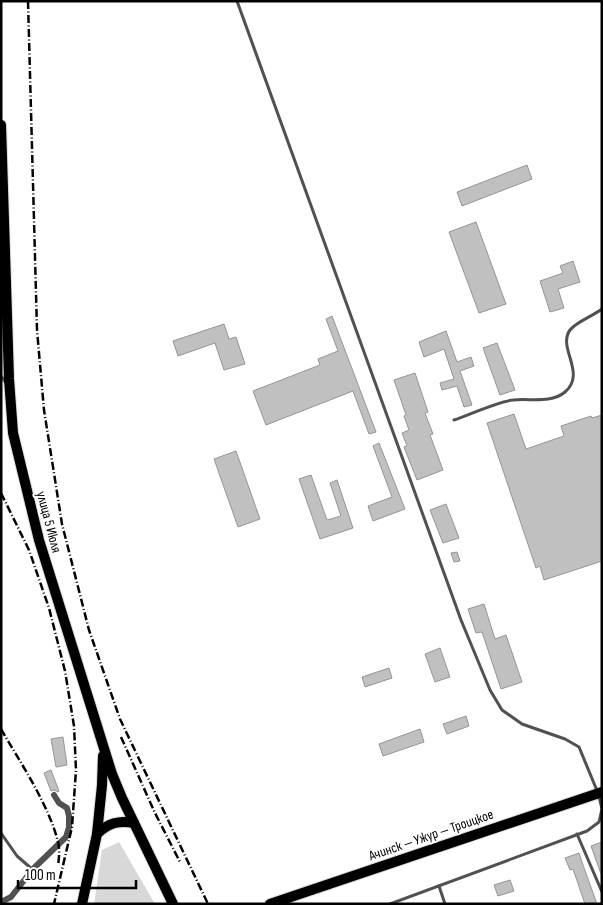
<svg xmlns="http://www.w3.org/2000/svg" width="603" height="905" font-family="'Sofia Sans Condensed',sans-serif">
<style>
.green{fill:#d8d8d8}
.building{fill:#c0c0c0;stroke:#959595}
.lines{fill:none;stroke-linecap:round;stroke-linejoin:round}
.primary-casing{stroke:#dbdbdb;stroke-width:12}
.trunk-casing{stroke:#dbdbdb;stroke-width:12}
.service{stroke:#515151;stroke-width:3}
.minor{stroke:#515151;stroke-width:6}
.primary{stroke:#000;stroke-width:10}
.trunk{stroke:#000;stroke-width:10}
.rail{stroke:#000;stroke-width:2.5;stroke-dasharray:8 2.5 1 2.5;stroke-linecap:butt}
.labels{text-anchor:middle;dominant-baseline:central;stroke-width:4;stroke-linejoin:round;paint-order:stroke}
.street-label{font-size:14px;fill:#000;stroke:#fff}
</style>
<rect width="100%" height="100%" fill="#fff"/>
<polygon class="green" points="119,842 155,904 94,904 102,850"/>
<g class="building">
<polygon points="527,165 532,179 462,206 457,192"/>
<polygon points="476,222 506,304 479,313 449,232"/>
<polygon points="573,261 580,282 558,289 564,308 550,312 540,281 563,273 560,266"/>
<polygon points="332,316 376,432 369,434 353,391 266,425 253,391 320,365 318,359 338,351 326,319"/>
<polygon points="224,324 229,339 236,337 245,364 224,370 215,343 178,356 173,341"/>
<polygon points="446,331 457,362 471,357 474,366 460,371 472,405 464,407 457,386 442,390 440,383 454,379 444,349 424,357 419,342"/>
<polygon points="497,343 515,390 500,395 483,348"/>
<polygon points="415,373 428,412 425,413 433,434 430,435 443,470 417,480 404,447 407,446 402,433 409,430 404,416 406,415 394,380"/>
<polygon points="514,414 526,449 564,436 561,426 591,416 592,418 602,415 602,561 544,580 540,566 536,568 487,423"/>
<polygon points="379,443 405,509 373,521 368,506 392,497 373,446"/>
<polygon points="236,451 260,519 238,527 214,459"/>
<polygon points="311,475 327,520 341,516 330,483 337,480 353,528 320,539 299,479"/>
<polygon points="446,504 459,538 443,543 430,510"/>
<polygon points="457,552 460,561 454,562 451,553"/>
<polygon points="484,604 495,639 506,635 522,682 501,689 482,632 476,633 468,609"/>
<polygon points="440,648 450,677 435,682 425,654"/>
<polygon points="389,668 392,678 365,687 362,677"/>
<polygon points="466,716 469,726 447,734 443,724"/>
<polygon points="420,729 424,742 383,756 379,744"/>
<polygon points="63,737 67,765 56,767 51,739"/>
<polygon points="51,770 59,791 58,792 54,790 51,791 44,773"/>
<polygon points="602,842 602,874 601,874 591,846"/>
<polygon points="579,853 583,865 597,904 585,904 573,869 570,870 565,858"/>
<polygon points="510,880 514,891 498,896 494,885"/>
</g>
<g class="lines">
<g class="primary-casing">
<g id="primary">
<path d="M82,904L97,834C108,823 119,820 134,823"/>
<polyline points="270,904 602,792"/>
</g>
</g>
<g class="trunk-casing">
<g id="trunk">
<polyline points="1,125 9,379 13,433 39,540 112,774 122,798 173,904"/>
<polyline points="97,834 102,785 103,756"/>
</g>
</g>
<g class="service">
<polyline points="237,1 461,620 490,690 502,710 522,724 565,739 579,747 598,793 602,809 599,822 587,831 390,904"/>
<polyline points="1,376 7,384"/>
<path d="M454,420C469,415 499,401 513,400C529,398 551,404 565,392C587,373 557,348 570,330C576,322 593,316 602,309"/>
<polyline points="1,833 17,856 32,869"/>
<polyline points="577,834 602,892"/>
<polyline points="439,886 445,904"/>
</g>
<polyline class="minor" points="1,902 11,897 33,869 66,837 69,827 69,816 67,808 59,803 54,795"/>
<use href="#primary" class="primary"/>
<use href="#trunk" class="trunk"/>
<g class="rail">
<polyline points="28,1 37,330 44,410 62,524 89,630 120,719 208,904"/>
<polyline points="1,493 29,550 49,608 65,671 74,726 76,770 72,827 54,904"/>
<path d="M1,729C20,762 49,805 58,842C60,850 59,858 58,865"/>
<polyline points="121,737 155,813 180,862"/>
</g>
</g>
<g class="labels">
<g class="street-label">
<text transform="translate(49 522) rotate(75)">улица 5 Июля</text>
<text transform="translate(431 835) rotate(-19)">Ачинск — Ужур — Троицкое</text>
</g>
</g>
<rect width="603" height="905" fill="none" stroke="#000000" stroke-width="5"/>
<path d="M18 880v8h118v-8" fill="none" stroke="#000000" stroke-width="2.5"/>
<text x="25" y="880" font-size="15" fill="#000000" stroke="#ffffff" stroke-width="4" paint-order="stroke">100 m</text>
</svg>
